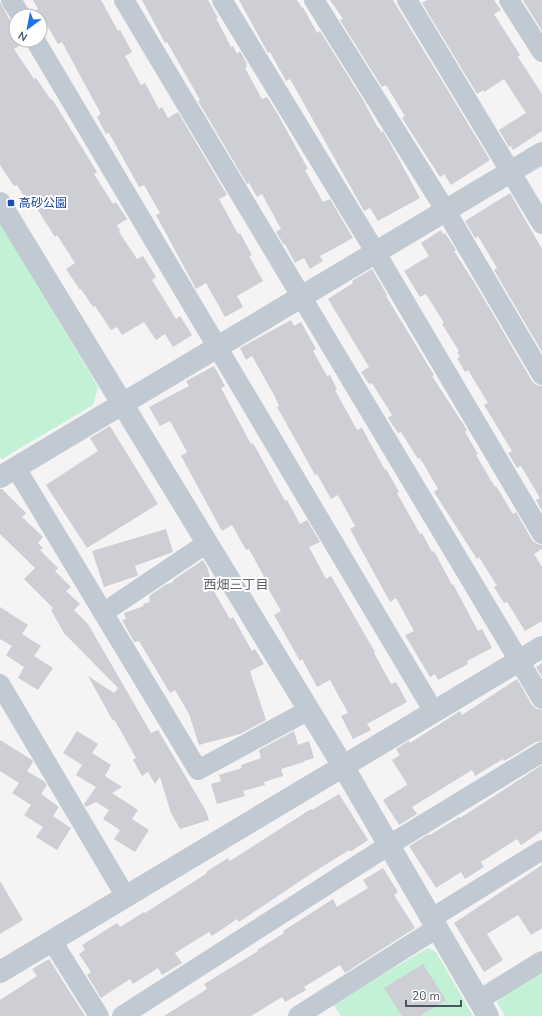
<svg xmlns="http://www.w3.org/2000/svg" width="542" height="1016" font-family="'Nunito Sans','Noto Sans JP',sans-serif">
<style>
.green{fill:#c3f1d5}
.building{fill:#cdcfd5}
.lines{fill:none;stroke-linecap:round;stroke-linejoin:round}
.minor{stroke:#c1cad2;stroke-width:20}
.tertiary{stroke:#c1cad2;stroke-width:22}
.transit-dot{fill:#1a4fb4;stroke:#fff;stroke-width:1.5}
.labels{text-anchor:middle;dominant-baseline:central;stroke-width:4;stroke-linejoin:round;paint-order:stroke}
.transit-label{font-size:12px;fill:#164399;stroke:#fff;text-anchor:start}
.neighbourhood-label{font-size:13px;fill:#5f6368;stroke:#fff}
</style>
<rect width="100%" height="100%" fill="#f5f3f3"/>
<g class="green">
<polygon points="0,222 98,387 93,405 2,459 0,457"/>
<polygon points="428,948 436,952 473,1016 341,1016 333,1004"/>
<polygon points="542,971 542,1016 505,1016 497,1003 501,997"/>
</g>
<g class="building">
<polygon points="33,0 101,0 118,31 120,30 132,52 125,56 141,85 145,83 159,109 162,107 168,118 178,112 227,195 219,199 238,234 240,233 252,255 249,256 263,281 237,296 243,307 225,317 206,283 196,289 156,215 160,213 144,185 139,187 109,133 106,134 97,117 101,114 62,42 58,44 48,27 42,31 40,30 40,16 32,16 32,13 38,9"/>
<polygon points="142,0 208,0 218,18 216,18 231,47 233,46 237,54 240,51 247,64 246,65 247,67 245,68 262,99 267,97 277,113 308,169 305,170 323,202 330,199 353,238 320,256 323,261 310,269 304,258 295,263 285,244 284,245 276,232 281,229 262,194 257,197 249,183 247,184 198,101 200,100 184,72 167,42 165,43"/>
<polygon points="239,0 297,0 302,8 303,7 317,33 320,31 363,100 378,128 379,128 381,132 383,131 390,143 420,198 378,221 370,208 364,211 290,79 286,81 270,52 268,53"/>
<polygon points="330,0 393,0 490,160 451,185 444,174 440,177 402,118 405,116 386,85 382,87 340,20 343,19"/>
<polygon points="427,0 494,0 501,10 494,14 520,55 518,57 542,94 542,131 513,150 511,146 509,147 499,130 526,113 504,79 484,92 483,90 477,94 422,3"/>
<polygon points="523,0 542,0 542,31"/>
<polygon points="0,2 11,22 16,26 16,40 24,40 24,43 14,49 34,79 36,78 51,100 52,99 97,172 94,174 113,204 116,202 127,219 117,225 120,230 119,232 137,259 143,256 156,277 152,280 176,319 180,316 192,335 173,347 165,334 156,340 144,322 122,335 117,327 111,330 95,306 93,307 81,289 80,290 66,269 75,263 57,235 55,237 36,207 32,209 17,185 14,186 0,165"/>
<polygon points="510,193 542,249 542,352 494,270 497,268 478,236 475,238 465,221"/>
<polygon points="441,230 443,234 445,233 456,250 454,251 474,282 532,381 536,385 542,386 542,511 536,500 540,498 521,466 517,468 508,453 512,451 484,405 488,403 468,370 465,372 457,358 460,357 457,352 459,351 442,324 444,323 426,294 420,297 404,271 429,256 421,243"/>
<polygon points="372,269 387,295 386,296 434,375 432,376 467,430 465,432 478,454 476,455 495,487 496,486 513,514 516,512 532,540 537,544 542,545 542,549 534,554 542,567 542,621 525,631 507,602 504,603 494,587 497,586 479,557 477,559 434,492 438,489 420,458 418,459 401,432 398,433 388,418 392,415 372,383 369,384 361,372 369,367 328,299 353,283 352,281"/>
<polygon points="291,320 294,326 301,322 316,349 313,351 327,376 330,375 337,389 335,390 357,430 362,428 385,470 386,469 399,492 397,493 420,534 422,533 432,552 434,551 452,585 453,584 478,631 482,629 492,648 467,661 468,664 438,680 435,674 430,677 405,635 414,631 396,598 390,602 350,529 355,526 338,495 331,499 317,474 315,475 299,446 277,407 279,406 274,395 252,356 246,360 240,348"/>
<polygon points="214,366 225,386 221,388 251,444 253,443 285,501 287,500 300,524 307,520 320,542 309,547 326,579 331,576 375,652 374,653 391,684 396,682 407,702 367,724 371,730 353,739 341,716 348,713 330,680 317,687 302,659 300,661 274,615 281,611 265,583 267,582 249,549 246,550 232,525 222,531 181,456 187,452 170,421 160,426 149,407 189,386 186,381"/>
<polygon points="110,426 158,504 87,548 46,485 98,451 90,438"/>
<polygon points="0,489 2,489 26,513 22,517 43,537 38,543 43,548 40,550 58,568 55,571 71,587 66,591 80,604 74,610 88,624 151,733 158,730 206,811 209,820 180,829 171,813 160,777 155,784 148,772 142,776 133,760 136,758 114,719 113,721 88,676 114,693 118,688 64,633 51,610 53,608 24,579 35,568 0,534"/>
<polygon points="166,529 173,552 135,566 138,575 137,576 104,587 92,551"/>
<polygon points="203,560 207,567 215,593 230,619 233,617 252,651 255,649 264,664 250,671 266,720 240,734 199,745 189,714 175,690 170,693 139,641 134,642 122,620 126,619 124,613 144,606 143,604 150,602 149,596 165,585 173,582 173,580"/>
<polygon points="0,607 28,625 22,634 41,646 34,656 53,668 38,690 18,678 24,667 6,655 12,646 0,639"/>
<polygon points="542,663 542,677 536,667"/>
<polygon points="517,679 532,705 537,709 542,710 542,741 536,742 504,761 503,759 475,776 472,770 412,807 417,814 399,825 383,800 407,785 407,784 392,760 400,755 396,749 409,741 410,743 460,711 462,715"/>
<polygon points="77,731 98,744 92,753 111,765 105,776 122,787 112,793 138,810 132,819 149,830 135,852 114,839 120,830 103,819 109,810 96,802 86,807 84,804 96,787 76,775 82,765 63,753"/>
<polygon points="294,731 298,745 309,741 314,758 304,761 304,762 281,769 283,776 264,782 265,785 243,791 245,796 217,804 211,784 221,781 219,775 242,768 241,765 261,758 259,750"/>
<polygon points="0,740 32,760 33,762 27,771 45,782 47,785 41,794 59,807 53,816 71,828 57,850 36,837 43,827 24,815 31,805 12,793 19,783 0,771"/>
<polygon points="542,765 542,831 521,845 517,839 481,862 484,867 465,879 461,872 436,888 409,846 429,834 430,835 459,817 460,818"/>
<polygon points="339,794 368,840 350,852 349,850 309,875 239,922 237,919 212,936 209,932 175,953 182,963 162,975 158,968 133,984 130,979 101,998 87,975 91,972 79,954 85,950 82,945 117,923 120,927 144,912 145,913 207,873 206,872 228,858 230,861 311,809 312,810"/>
<polygon points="542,865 542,928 531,935 518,915 487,934 503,960 484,972 454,923"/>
<polygon points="383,868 398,892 394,895 415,928 345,973 340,965 304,987 306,990 285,1002 282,997 251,1016 164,1016 207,989 204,984 258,951 257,950 284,933 283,931 333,899 337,907 368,888 363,880"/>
<polygon points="0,881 23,920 0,934"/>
<polygon points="49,959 85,1016 0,1016 0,1000 37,976 32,969"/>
<polygon points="423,964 446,1000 420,1016 402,1016 384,988"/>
</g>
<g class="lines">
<g class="minor">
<polyline points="11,0 21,16"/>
<polyline points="124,0 542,699"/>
<polyline points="222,0 376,253 542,534"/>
<polyline points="314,0 446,211 542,375"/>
<polyline points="407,0 542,224"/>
<polyline points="509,0 542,52"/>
<polyline points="35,40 434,712"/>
<polyline points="16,468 198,770 309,710"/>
<polyline points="103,613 207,543"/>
<polyline points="0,684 126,897"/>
<polyline points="432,918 542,850"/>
<polyline points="52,941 99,1016"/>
<polyline points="479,1000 542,961"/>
<polyline points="122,1016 389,845 542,752"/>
<polyline points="298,1016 437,928"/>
</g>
<g class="tertiary">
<polyline points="0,203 343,766 488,1016"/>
<polyline points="0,477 542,153"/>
<polyline points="0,972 542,647"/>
</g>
</g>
<rect class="transit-dot" x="7" y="199" width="8" height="8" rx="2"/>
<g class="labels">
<g class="transit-label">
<text x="19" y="203">高砂公園</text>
</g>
<g class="neighbourhood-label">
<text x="236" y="585">西畑三丁目</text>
</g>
</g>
<g transform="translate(28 28) rotate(212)"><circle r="19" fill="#ffffff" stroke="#b7bbc0"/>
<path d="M0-3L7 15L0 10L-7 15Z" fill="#1a73e8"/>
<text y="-6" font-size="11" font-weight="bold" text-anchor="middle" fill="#4a5661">N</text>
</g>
<path d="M406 1000v6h55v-6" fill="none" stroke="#4a5661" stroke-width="2"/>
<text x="412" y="1000" font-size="12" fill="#4a5661" stroke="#ffffff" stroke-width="3" paint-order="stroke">20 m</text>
</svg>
